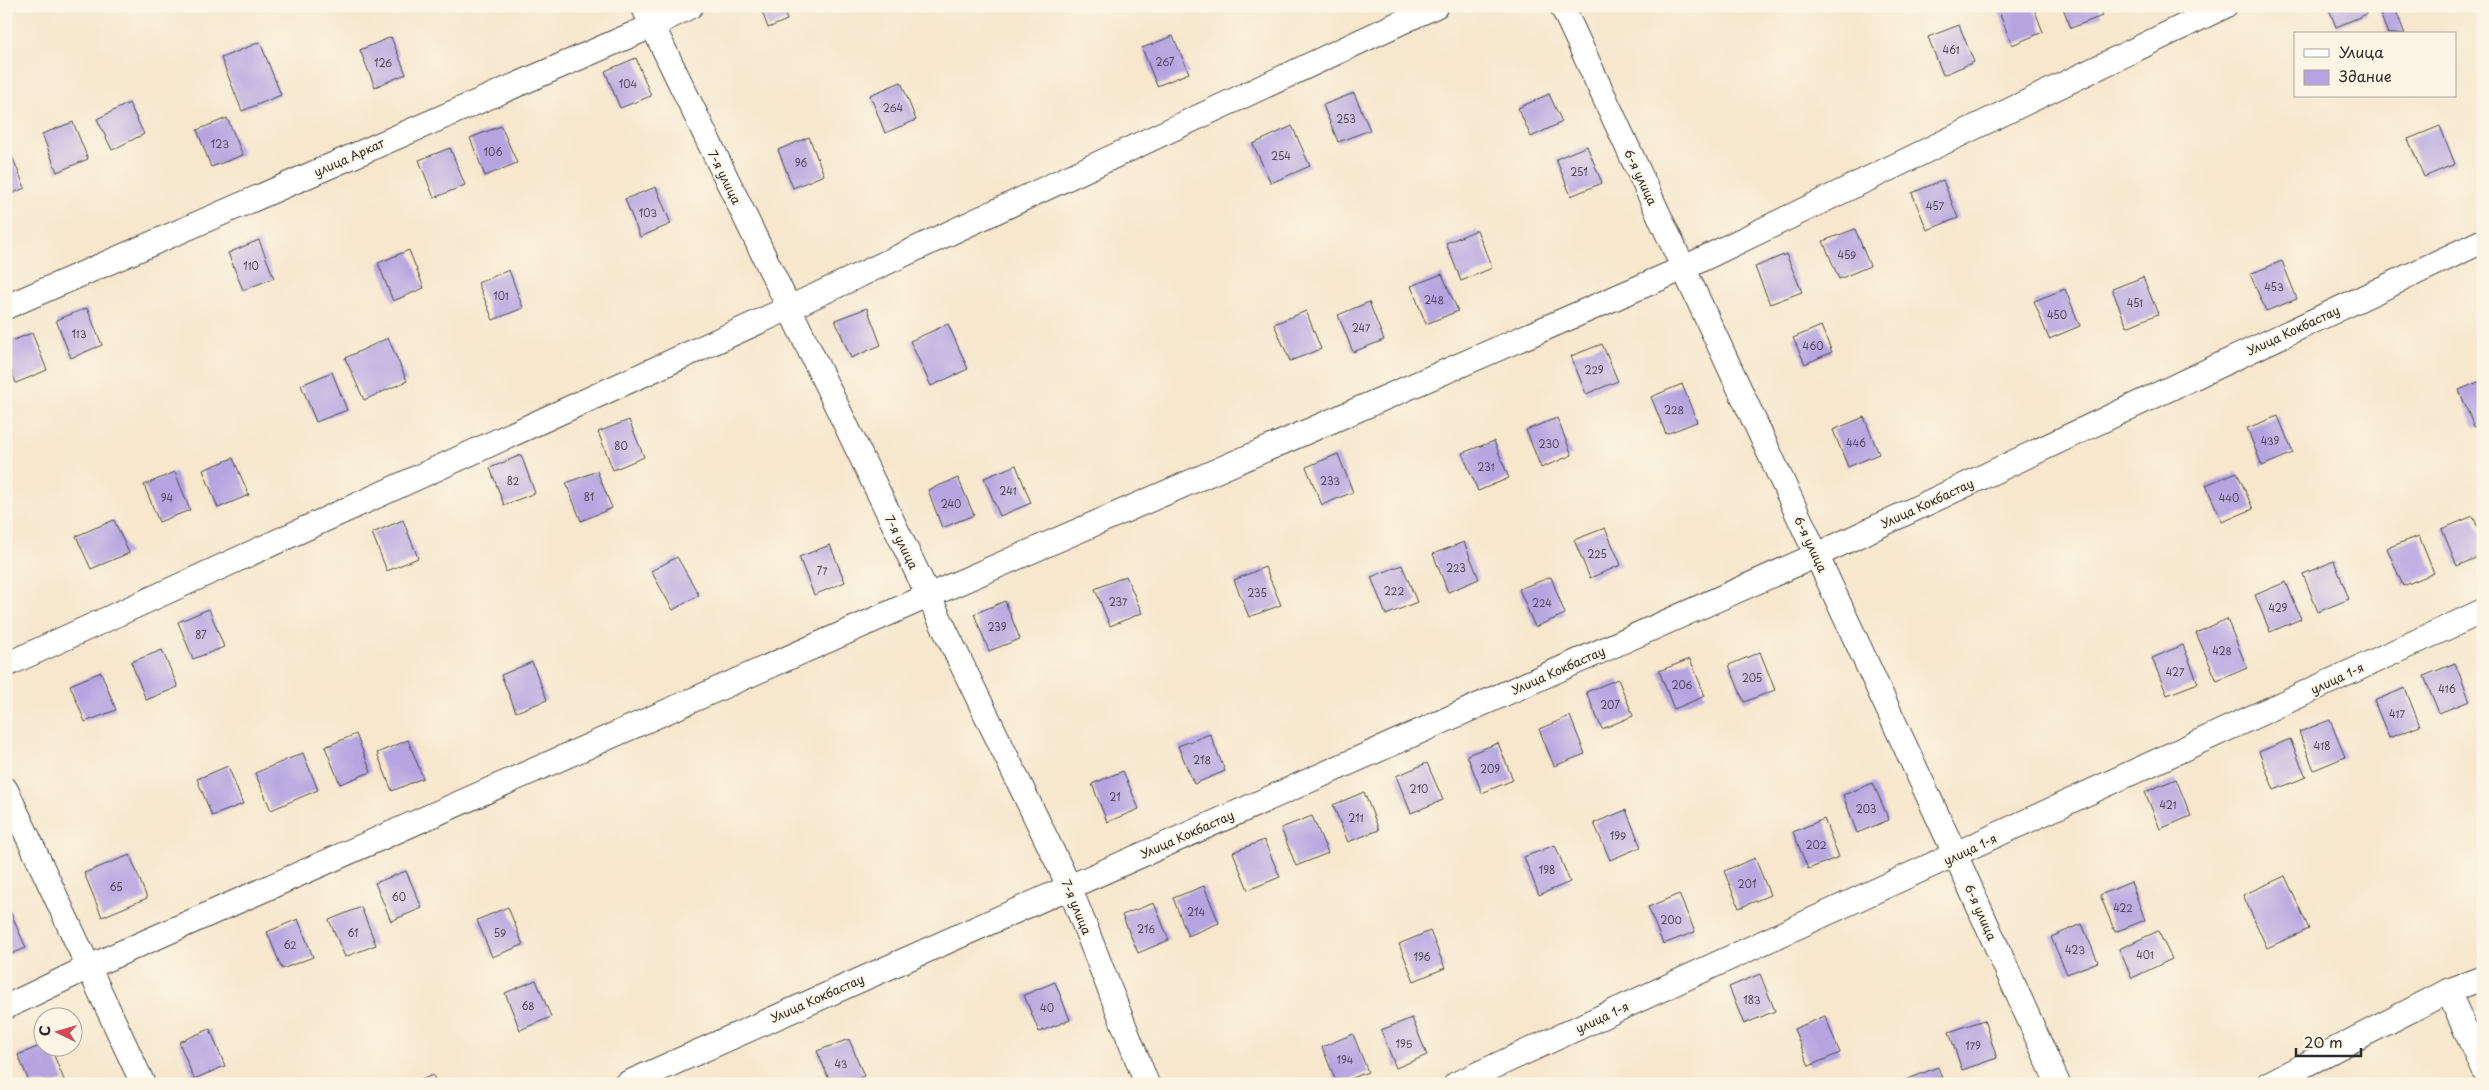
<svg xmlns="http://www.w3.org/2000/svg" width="2489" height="1090" font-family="'Playpen Sans',sans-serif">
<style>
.building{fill:#b6a4e1}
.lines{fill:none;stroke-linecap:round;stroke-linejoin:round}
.minor-casing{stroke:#494743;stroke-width:26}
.minor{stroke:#fff;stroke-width:24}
.labels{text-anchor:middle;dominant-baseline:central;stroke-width:4;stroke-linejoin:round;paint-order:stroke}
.number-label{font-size:10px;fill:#4e4958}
.street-label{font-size:12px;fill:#2b2b2b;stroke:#fcf5e5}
</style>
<rect width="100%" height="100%" fill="#fcf5e5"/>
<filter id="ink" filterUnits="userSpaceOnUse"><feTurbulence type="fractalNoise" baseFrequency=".02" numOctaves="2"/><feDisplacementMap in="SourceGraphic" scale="10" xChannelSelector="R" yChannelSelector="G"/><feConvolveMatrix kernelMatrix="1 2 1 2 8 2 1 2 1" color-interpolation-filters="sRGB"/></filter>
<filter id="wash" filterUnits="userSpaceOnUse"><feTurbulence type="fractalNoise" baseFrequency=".0096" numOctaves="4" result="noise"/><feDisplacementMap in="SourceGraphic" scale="20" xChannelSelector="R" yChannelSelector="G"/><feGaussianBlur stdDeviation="1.12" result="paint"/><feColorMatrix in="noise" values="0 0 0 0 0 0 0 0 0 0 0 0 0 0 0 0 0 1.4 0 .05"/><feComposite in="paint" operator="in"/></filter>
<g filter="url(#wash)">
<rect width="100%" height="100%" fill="#f6e7cd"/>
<g id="blocks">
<g class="building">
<polygon points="760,6 782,6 787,20 768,28"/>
<polygon points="844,6 860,6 846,12"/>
<polygon points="2000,6 2033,6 2043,32 2012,45 1997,7"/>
<polygon points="2062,6 2098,6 2102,16 2071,28"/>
<polygon points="2328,6 2364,6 2367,14 2336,27"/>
<polygon points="2377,6 2394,6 2405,34 2388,34"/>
<polygon points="1959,25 1974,62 1943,75 1928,37"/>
<polygon points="1173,36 1189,73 1157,86 1142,48"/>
<polygon points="391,37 406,74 375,87 360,50"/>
<polygon points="260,42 281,95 242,111 221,58"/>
<polygon points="636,58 651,96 620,108 605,71"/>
<polygon points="901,82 916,120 885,133 870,95"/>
<polygon points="1354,93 1370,130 1338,142 1323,105"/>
<polygon points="1549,94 1562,122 1531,137 1518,108"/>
<polygon points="129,103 144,134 112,150 97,119"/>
<polygon points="227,118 243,155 211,167 197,130"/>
<polygon points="73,122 88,159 57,172 42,134"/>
<polygon points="501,126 517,163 485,176 470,138"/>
<polygon points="1292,126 1310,166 1271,183 1253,144"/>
<polygon points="2440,126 2455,164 2424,177 2408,139"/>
<polygon points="809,137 824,175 793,188 778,150"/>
<polygon points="1587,146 1602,183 1571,196 1556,159"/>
<polygon points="450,148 465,185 434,198 419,160"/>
<polygon points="10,151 25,188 6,196 6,152"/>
<polygon points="1943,180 1958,218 1927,230 1912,193"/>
<polygon points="656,187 671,224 640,237 625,199"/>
<polygon points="1855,229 1870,266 1839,279 1823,241"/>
<polygon points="1477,230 1492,268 1461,281 1446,243"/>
<polygon points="259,240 274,278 243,290 228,253"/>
<polygon points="409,250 424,288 393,301 378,263"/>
<polygon points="1786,254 1802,292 1770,304 1755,267"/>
<polygon points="2282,261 2297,299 2266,311 2250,274"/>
<polygon points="509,270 523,308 493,320 478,283"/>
<polygon points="1442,274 1458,311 1426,324 1411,286"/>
<polygon points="2143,277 2158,314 2127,327 2112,289"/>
<polygon points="2065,289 2080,326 2049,339 2034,301"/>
<polygon points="1369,302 1384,340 1353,352 1338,315"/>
<polygon points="87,308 102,345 71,358 56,320"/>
<polygon points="867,308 881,345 851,358 835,320"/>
<polygon points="1306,311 1321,349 1290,361 1274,324"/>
<polygon points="948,324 968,369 931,386 910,341"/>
<polygon points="1821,326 1832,352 1805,364 1793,338"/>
<polygon points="32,333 47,370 16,383 6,358 6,343"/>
<polygon points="388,338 407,381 364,400 345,358"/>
<polygon points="1602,344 1618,381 1586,394 1571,356"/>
<polygon points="332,372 347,410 316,422 301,385"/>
<polygon points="2483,380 2483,424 2474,427 2459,390"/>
<polygon points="1682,384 1697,422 1666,434 1651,397"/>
<polygon points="2278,416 2293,453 2262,466 2247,428"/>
<polygon points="1864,417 1879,454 1848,467 1833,430"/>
<polygon points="1557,418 1572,455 1541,468 1526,430"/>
<polygon points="629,420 644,457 613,470 598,432"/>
<polygon points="1494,441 1509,478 1478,491 1462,453"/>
<polygon points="1338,454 1353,492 1322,505 1306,467"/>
<polygon points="521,455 535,493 504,505 490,468"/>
<polygon points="233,458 249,495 218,508 203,470"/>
<polygon points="1016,465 1031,503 1000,516 984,478"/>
<polygon points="597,471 612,508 581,521 566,483"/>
<polygon points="175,472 190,510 159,522 144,485"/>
<polygon points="2237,472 2253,509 2222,522 2206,485"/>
<polygon points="958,478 974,515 942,528 928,490"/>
<polygon points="2473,516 2483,540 2483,555 2457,566 2442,529"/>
<polygon points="114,520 129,553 91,569 76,536"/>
<polygon points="403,520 418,558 387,571 372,533"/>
<polygon points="1605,528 1621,565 1590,578 1574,540"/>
<polygon points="2419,536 2434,573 2403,586 2387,548"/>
<polygon points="1464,542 1479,579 1448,592 1433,554"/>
<polygon points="830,545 845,582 814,595 799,557"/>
<polygon points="677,557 699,595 673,610 651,571"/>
<polygon points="2334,561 2349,599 2318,612 2303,574"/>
<polygon points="1402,565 1417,602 1386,615 1371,577"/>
<polygon points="1265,567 1281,605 1249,617 1234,580"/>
<polygon points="1126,576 1142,613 1110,626 1095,589"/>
<polygon points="1551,577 1565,614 1535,627 1519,589"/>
<polygon points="2286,582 2301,619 2270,632 2255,595"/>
<polygon points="1005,601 1020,639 989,651 974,614"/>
<polygon points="209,609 224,647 193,659 178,622"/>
<polygon points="2227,619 2247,668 2217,681 2196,633"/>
<polygon points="2183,645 2198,683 2167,695 2152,658"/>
<polygon points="162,650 178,687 146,700 131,662"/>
<polygon points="1760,652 1775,690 1744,702 1729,665"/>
<polygon points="1690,659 1705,696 1674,709 1659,671"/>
<polygon points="532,662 547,700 516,712 501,675"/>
<polygon points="2455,663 2470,701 2439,713 2424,676"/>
<polygon points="101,672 116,710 85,722 70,685"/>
<polygon points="1618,679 1633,716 1602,729 1586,692"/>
<polygon points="2405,688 2420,726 2389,738 2374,701"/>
<polygon points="1570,716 1585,754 1554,766 1539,729"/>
<polygon points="2330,720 2345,757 2314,770 2299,732"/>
<polygon points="356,734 371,772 340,784 325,747"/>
<polygon points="1210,734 1225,771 1194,784 1178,746"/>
<polygon points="2290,739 2306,777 2274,790 2259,752"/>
<polygon points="408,740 423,778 392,791 377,753"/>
<polygon points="1498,743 1513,780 1482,793 1467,755"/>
<polygon points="303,753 318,790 271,810 255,773"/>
<polygon points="1427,763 1443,800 1411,813 1396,776"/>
<polygon points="228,766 243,804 212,816 197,779"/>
<polygon points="1123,771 1139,809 1107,822 1092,784"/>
<polygon points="2176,779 2191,816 2160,829 2145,792"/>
<polygon points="1873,783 1889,820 1857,833 1843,795"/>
<polygon points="1364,792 1379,830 1348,842 1333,805"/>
<polygon points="1626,810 1641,847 1610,860 1594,823"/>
<polygon points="1312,816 1328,853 1296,866 1281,828"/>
<polygon points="1824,819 1839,857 1808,869 1793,832"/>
<polygon points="1264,840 1280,877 1248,890 1233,852"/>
<polygon points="1555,845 1570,882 1539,895 1524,857"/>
<polygon points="130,855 147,898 102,917 84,873"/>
<polygon points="1755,858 1770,895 1739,908 1724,871"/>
<polygon points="406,871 422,908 391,921 375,883"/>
<polygon points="2285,876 2309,929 2267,948 2243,895"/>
<polygon points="2131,882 2145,920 2115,932 2100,895"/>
<polygon points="1204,886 1219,923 1188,936 1173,898"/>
<polygon points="1679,894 1695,932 1663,944 1648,907"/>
<polygon points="1154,903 1169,940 1138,953 1122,915"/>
<polygon points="361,907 376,945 345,957 329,920"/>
<polygon points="508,907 523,945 492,957 477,920"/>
<polygon points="10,911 26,948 6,956 6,912"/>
<polygon points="298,919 313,957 282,969 267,932"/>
<polygon points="2082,924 2098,962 2067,974 2051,937"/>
<polygon points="1430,931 1445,968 1414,981 1399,944"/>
<polygon points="2158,931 2172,959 2132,978 2119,949"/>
<polygon points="1760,974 1775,1011 1744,1024 1729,987"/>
<polygon points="536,980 551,1017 520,1030 505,993"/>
<polygon points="1055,982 1070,1020 1039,1032 1024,995"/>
<polygon points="1825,1016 1840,1053 1809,1066 1794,1029"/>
<polygon points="1412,1018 1427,1055 1396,1068 1381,1030"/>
<polygon points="1984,1020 1997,1058 1962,1070 1949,1032"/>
<polygon points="210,1029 225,1066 194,1079 179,1042"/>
<polygon points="1353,1034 1368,1072 1337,1084 1322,1047"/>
<polygon points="849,1039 864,1076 844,1084 831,1084 817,1051"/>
<polygon points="42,1045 42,1048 51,1048 64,1080 54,1084 30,1084 18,1055"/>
<polygon points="1938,1067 1944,1084 1908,1084 1906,1080"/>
<polygon points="433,1075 437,1084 411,1084"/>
</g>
</g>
</g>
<g filter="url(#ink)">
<use href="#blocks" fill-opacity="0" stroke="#494743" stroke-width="1"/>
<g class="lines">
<g class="minor-casing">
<g id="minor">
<polyline points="643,6 1069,886 1147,1084"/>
<polyline points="1562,6 1956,856 2058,1084"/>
<polyline points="6,307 652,26 691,6"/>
<polyline points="6,665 789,308 1436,6"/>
<polyline points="6,790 143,1084"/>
<polyline points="2448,991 2483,1069"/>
<polyline points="6,1007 89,967 928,596 1684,268 2225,6"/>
<polyline points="626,1084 1817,555 2483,241"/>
<polyline points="1456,1084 2483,611"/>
<polyline points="2268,1084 2448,991 2483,978"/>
</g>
</g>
<use href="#minor" class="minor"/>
</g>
</g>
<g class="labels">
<g class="number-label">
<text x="1951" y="49">461</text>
<text x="1165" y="61">267</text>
<text x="383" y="62">126</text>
<text x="628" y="83">104</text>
<text x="893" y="107">264</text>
<text x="1346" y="118">253</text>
<text x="220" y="143">123</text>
<text x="493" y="151">106</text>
<text x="1281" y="155">254</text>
<text x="801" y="162">96</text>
<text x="1579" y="171">251</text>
<text x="1935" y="205">457</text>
<text x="648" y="212">103</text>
<text x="1847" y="254">459</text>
<text x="251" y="265">110</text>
<text x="2274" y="286">453</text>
<text x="501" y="295">101</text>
<text x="1434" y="299">248</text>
<text x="2135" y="302">451</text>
<text x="2057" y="314">450</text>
<text x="1361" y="327">247</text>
<text x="79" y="333">113</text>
<text x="1813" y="345">460</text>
<text x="1594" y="369">229</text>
<text x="1674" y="409">228</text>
<text x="2270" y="440">439</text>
<text x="1856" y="442">446</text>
<text x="1549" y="443">230</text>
<text x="621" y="445">80</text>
<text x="1486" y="466">231</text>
<text x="513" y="480">82</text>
<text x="1330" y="480">233</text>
<text x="1008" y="490">241</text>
<text x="589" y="496">81</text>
<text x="167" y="497">94</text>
<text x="2229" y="497">440</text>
<text x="951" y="503">240</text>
<text x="1597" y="553">225</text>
<text x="1456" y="567">223</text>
<text x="822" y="570">77</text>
<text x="1394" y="590">222</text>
<text x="1257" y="592">235</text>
<text x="1118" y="601">237</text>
<text x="1542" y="602">224</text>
<text x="2278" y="607">429</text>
<text x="997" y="626">239</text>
<text x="201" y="634">87</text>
<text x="2222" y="650">428</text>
<text x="2175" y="671">427</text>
<text x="1752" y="677">205</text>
<text x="1682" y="684">206</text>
<text x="2447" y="688">416</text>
<text x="1610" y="704">207</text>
<text x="2397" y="713">417</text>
<text x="2322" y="745">418</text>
<text x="1202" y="759">218</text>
<text x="1490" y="768">209</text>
<text x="1419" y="788">210</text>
<text x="1115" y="796">21</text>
<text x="2168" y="804">421</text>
<text x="1866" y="808">203</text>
<text x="1356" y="817">211</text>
<text x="1618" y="835">199</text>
<text x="1816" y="844">202</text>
<text x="1547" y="869">198</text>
<text x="1747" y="883">201</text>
<text x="116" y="886">65</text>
<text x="399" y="896">60</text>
<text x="2123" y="907">422</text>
<text x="1196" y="911">214</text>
<text x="1671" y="919">200</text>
<text x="1146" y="928">216</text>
<text x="353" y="932">61</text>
<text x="500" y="932">59</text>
<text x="290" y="944">62</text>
<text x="2075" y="949">423</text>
<text x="2145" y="954">401</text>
<text x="1422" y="956">196</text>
<text x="1752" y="999">183</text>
<text x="528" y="1005">68</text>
<text x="1047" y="1007">40</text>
<text x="1404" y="1043">195</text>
<text x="1973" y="1045">179</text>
<text x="1345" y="1059">194</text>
<text x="841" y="1063">43</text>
</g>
<g class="street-label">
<text transform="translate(349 157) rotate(-24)">улица Аркат</text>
<text transform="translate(725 177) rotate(64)">7-я улица</text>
<text transform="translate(1641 177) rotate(65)">6-я улица</text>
<text transform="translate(2293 330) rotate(-25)">Улица Кокбастау</text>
<text transform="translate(1927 503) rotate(-25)">Улица Кокбастау</text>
<text transform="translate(902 542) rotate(64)">7-я улица</text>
<text transform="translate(1811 544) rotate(65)">6-я улица</text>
<text transform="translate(1558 670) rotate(-24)">Улица Кокбастау</text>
<text transform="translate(2337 678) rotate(-25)">улица 1-я</text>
<text transform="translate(1187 834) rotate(-24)">Улица Кокбастау</text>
<text transform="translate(1970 849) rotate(-25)">улица 1-я</text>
<text transform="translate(1077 907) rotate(68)">7-я улица</text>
<text transform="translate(1981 912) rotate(66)">6-я улица</text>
<text transform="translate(817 998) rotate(-24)">Улица Кокбастау</text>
<text transform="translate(1602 1017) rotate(-25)">улица 1-я</text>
</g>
</g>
<rect width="2489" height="1090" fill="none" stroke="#fcf5e5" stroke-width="25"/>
<rect x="2294" y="32" width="162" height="65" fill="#fcf5e5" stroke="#a8a49b"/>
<rect x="2304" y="49" width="25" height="8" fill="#ffffff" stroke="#a8a49b"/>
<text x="2339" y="58" font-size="15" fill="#2b2b2b">Улица</text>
<rect x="2304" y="70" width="25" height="15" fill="#b6a4e1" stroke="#a8a49b"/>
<text x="2339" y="82" font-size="15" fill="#2b2b2b">Здание</text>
<g transform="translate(58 1032) rotate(275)"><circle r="24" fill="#fcf5e5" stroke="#a8a49b"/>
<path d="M0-4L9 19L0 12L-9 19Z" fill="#d1495b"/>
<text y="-8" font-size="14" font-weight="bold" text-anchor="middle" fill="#2b2b2b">С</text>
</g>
<path d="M2296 1048v8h65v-8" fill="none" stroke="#2b2b2b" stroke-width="2.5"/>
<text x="2304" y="1048" font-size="15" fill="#2b2b2b" stroke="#fcf5e5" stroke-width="4" paint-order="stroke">20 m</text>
</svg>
